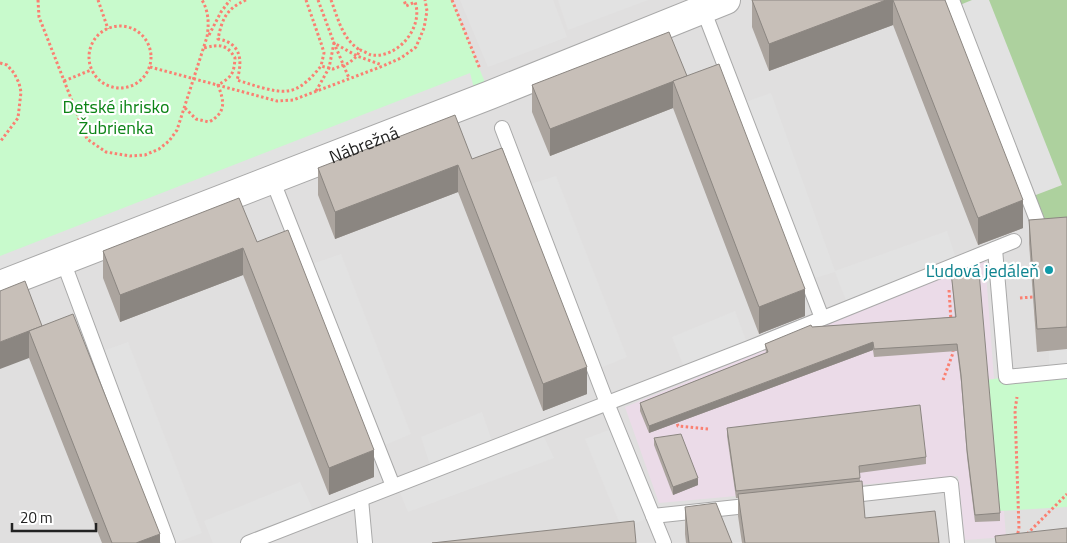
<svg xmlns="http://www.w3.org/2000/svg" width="1067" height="543" font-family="'Titillium Web',sans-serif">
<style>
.residential{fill:#e0dfdf}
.industrial{fill:#ebdbe8}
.forest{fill:#add19e}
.park{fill:#c8facc}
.parking{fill:#e2e2e2}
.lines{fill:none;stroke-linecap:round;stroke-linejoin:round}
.lane-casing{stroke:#a9a9a9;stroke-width:16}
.street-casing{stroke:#a9a9a9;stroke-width:30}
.path{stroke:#fa8072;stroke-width:3;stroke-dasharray:2.5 2.5;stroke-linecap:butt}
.lane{stroke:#fff;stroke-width:14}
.street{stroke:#fff;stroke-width:28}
.wall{fill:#aba49e}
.shaded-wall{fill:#8b8681}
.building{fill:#c7bfb8;stroke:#8b8681}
.culture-dot{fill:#0f9aa8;stroke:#fff;stroke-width:2}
.labels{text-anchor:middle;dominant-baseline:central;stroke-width:4.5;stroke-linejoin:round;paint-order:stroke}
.park-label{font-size:18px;fill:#0c8416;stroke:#fff}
.street-label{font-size:18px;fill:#222;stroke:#fff}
.culture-label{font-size:18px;fill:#0d838f;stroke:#fff;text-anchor:end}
</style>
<rect width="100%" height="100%" fill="#f2efe9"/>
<rect class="residential" x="0" y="0" width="1067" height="543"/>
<polygon class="industrial" points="985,260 1006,537 965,540 958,476 659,503 625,407"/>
<polygon class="forest" points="952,0 1067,0 1067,225 1040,228"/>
<g class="park">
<polygon points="0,0 452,0 490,95 0,285"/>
<polygon points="1067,373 1067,507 999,511 987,380 1006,377"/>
</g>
<g class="parking">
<polygon points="460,0 553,0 567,37 488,67"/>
<polygon points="558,0 648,0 568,30"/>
<polygon points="972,0 989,0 1062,185 1028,198 955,7"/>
<polygon points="470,73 474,88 0,271 0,256"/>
<polygon points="771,93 835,271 947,231 958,265 849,308 835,272 808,280 740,104"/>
<polygon points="556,176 627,357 595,370 524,186"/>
<polygon points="341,254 411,434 378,448 306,266"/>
<polygon points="735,311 749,348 686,372 672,337"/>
<polygon points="128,342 202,533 175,543 97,353"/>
<polygon points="1067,349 1067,371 1049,373 1049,351"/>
<polygon points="482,412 494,447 540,429 554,458 408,512 397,485 432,471 421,437"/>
<polygon points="617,427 653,516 622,529 585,439"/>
<polygon points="300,482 316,516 248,543 213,543 204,521"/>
</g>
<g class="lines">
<g class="lane-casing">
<g id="lane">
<polyline points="952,0 1040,228"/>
<polyline points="703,9 822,318"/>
<polyline points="502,128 607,403 664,543"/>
<polyline points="272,179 393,486"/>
<polyline points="995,249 1006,377 1067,371"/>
<polyline points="63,261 168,543"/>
<polyline points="844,496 951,484 957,543"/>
<polyline points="361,499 365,543"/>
<polyline points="653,516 756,505"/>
<polyline points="248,543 749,348 1014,241"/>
</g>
</g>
<g class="street-casing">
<g id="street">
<path id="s1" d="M0,285L490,95L726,0"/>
</g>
</g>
<g class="path">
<path d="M38,0L39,17L87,139L106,152L130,156L145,155L159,149L169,141L177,130L207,37C209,24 209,12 202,0"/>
<polyline points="98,0 108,29"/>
<path d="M246,0C226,9 222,19 218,39C241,43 243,60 237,80C250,84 274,93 287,91C301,90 313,76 321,66L333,69L349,63L357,56L360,50C364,51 368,54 371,55C398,59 424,27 415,2L406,6L404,0"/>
<polyline points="306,0 322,46 324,53 321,66"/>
<polyline points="318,0 334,43 349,78"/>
<path d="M331,0C338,18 342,39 360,50"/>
<polyline points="452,0 480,69"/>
<circle cx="120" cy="57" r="31"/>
<polyline points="209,35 221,12 230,0"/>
<polyline points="0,63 7,65 14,73 19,83 21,92 18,118 0,142"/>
<polyline points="150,67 277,101 293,100 383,66 401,58 416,47 424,28 427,11 425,0"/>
<polyline points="64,81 91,70"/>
<polyline points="316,91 329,68 334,43 357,56 382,65"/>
<path d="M185,108L196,119L209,122C227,112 224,101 218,85C231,77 234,75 235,58C227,44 219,44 204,48"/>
<polyline points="949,290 951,321"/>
<polyline points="1020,298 1033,297"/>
<polyline points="943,380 953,353 953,347"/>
<polyline points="676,419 678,426 708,429"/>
<polyline points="1027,534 1067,494"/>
<polyline points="1015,543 1019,529 1015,410 1017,397"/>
</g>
<use href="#lane" class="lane"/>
<use href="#street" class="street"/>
</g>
<g class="wall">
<polygon points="752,0 945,0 1023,228 978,245 893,25 769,71 752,27"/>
<polygon points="687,76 805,316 759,334 673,108 550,156 532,112 532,85"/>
<polygon points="472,159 587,394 543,411 458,192 335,239 318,195 318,168"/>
<polygon points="1067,217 1067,349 1037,352 1029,243 1029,220"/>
<polygon points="257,242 374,477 329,495 243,275 120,322 103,278 103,251"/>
<polygon points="951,272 1000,513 1000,521 975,522 967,457 961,382 957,351 874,357 873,350 649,433 640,411 640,403 766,353 765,344 812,327 955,317"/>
<polygon points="0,291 42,326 160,543 102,543 29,358"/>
<polygon points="727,428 926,457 926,464 859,473 865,518 939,543 742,543 738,516 738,498 736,498 727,436"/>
<polygon points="654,438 698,485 673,495 654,445"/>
<polygon points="685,507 732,543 686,543 685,534"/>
</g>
<g class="shaded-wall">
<polygon points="886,0 893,0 893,25 769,71 769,44"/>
<polygon points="673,81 673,108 550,156 550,129"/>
<polygon points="458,165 458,192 335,239 335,212"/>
<polygon points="1023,200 1023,228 978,245 978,218"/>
<polygon points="243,248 243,275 120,322 120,295"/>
<polygon points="805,289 805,316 759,334 759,307"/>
<polygon points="29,331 29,358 0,369 0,342"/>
<polygon points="873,342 873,350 649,433 649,426"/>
<polygon points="587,367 587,394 543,411 543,384"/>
<polygon points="374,450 374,477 329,495 329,468"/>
<polygon points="698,478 698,485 673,495 673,487"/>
<polygon points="160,534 160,543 136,543"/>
</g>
<g class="building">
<polygon points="752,0 886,0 769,44"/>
<polygon points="893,0 945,0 1023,200 978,218"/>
<polygon points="669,32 687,76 550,129 532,85"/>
<polygon points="719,64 805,289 759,307 673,81"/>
<polygon points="455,115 472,159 502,148 587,367 543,384 458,165 335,212 318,168"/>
<polygon points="239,198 257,242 288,230 374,450 329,468 243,248 120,295 103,251"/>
<polygon points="1067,217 1067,327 1037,329 1029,220"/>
<polygon points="951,272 979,272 1000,513 975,515 967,450 961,375 957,344 874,349 873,342 649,426 640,403 768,352 765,344 811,325 812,327 956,317"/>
<polygon points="25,281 42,326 0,342 0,291"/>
<polygon points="73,314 160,534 136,543 112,543 29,331"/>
<polygon points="920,405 926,457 859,466 860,478 736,491 727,428"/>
<polygon points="681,434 698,478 673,487 654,438"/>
<polygon points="862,481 865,518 935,511 939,543 745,543 738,494"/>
<polygon points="716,503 732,543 689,543 685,507"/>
<polygon points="634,521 636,543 432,543"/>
<polygon points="1067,528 1067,543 996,543 995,536"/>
</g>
<circle class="culture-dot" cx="1049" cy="270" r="5"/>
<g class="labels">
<g class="park-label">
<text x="116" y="106">Detské ihrisko<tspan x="116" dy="21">Žubrienka</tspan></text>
</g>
<g class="street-label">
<text stroke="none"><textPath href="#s1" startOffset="390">Nábrežná</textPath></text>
</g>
<g class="culture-label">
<text x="1039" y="270">Ľudová jedáleň</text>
</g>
</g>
<path d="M12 523v8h84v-8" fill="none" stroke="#222222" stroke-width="2.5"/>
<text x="20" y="523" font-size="15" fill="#222222" stroke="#ffffff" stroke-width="4" paint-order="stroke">20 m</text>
</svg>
